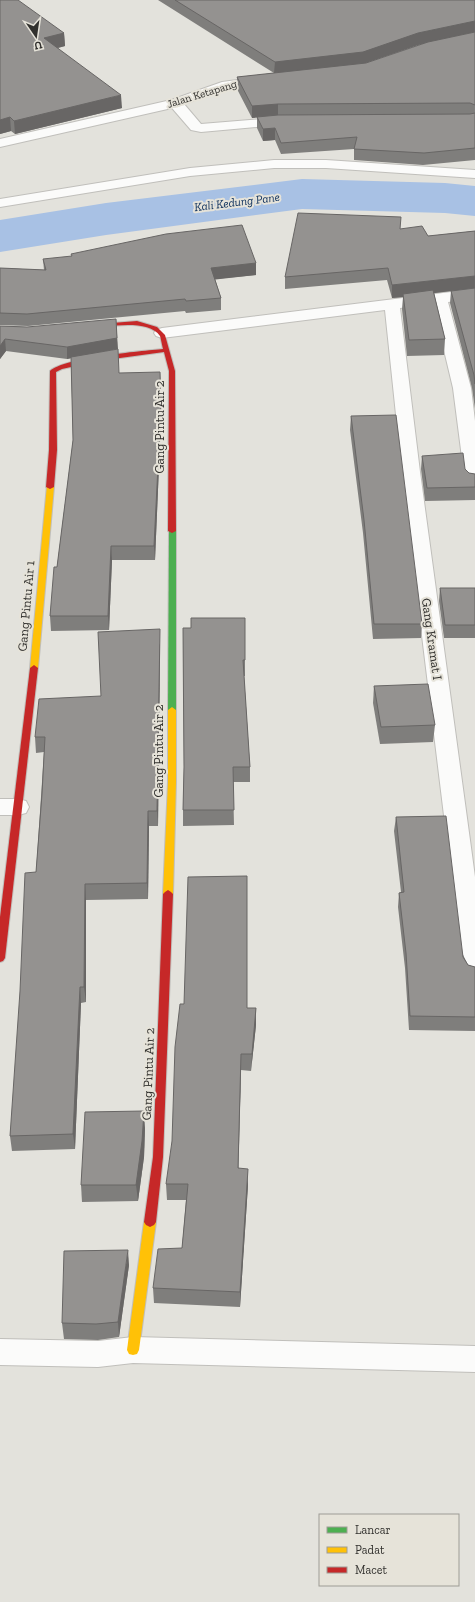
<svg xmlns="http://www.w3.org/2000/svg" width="475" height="1602" font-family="'Zilla Slab',serif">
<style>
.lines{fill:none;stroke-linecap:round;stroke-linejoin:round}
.river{fill:#a8c1e4;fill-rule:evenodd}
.street-casing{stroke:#c0bfbb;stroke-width:2}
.fast-casing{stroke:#c0bfbb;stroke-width:2}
.slow-casing{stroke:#c0bfbb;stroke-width:2}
.jam-casing{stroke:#c0bfbb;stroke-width:2}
.street{fill:#fbfbfa;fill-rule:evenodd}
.fast{fill:#4caf50;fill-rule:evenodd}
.slow{fill:#ffc107;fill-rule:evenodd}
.jam{fill:#c62828;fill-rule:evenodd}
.wall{fill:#7f7e7c;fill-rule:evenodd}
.shaded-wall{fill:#686665}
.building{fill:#949290;stroke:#686665}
.labels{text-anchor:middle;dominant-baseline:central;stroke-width:4;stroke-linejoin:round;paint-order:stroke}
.far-street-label{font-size:11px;fill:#32312e;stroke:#e6e3d9}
.far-water-label{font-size:12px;font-style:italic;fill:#072b59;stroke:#e6e3d9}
.street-label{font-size:13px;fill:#32312e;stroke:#e6e3d9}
</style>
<rect width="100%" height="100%" fill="#e3e2dc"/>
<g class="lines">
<polygon class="river" points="302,179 445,183 475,186 475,216 445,213 302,209 106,235 0,252 0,220 106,203"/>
<g class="street-casing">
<g id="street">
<polygon points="267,76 272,77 274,80 272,83 224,90 184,104 201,124 286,117 291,118 293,121 291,124 201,132 191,130 172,108 0,147 0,139 171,100 222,82"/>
<polygon points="274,160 326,160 475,170 475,178 326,168 274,168 190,176 0,207 0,199 190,168"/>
<polygon points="475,289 475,299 448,302 471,388 475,421 475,486 468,485 465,481 453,388 433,304 400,308 420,472 475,877 475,980 466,978 463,971 402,472 385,310 162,338 156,336 154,333 156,330 162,328"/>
<polygon points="0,799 18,799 26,801 29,807 26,813 18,815 0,815"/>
<polygon points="133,1337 475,1346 475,1372 133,1363 98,1367 0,1365 0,1339 98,1341"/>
</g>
</g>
<g class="fast-casing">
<polygon id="fast" points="169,529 172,529 176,531 176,710 172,713 168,710"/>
</g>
<g class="slow-casing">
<g id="slow">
<polygon points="47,485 50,485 54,487 38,668 34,671 30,668"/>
<polygon points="172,707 176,710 176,782 173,894 171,896 165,896 163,894 168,782 168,710"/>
<polygon points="150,1217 154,1219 156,1222 139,1350 137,1354 133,1355 129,1354 127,1350 144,1222 146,1219"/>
</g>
</g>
<g class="jam-casing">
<g id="jam">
<path d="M137,321L157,327L165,335L175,371L176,531L172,533L168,531L169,371L164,352L98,361L62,369L56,372L57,450L54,487L50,489L46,487L49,450L50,371C63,358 141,351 163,349C162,345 161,339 160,336C148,318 105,327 87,329L84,327L87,325Z"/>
<polygon points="34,665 38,668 5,958 3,961 0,962 0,917 30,668"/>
<polygon points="168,890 171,892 173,894 163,1157 156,1222 154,1225 150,1227 146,1225 144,1222 153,1157 163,894 165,892"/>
</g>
</g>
<use href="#street" class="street"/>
<use href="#fast" class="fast"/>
<use href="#slow" class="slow"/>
<use href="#jam" class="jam"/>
</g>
<g class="wall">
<polygon points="0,0 64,33 65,46 58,48 122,108 15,134 11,131 0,134"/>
<path d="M158,0H475V160L423,165L354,160V149L281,154L275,140L263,141L257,128V117L252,118L237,89V77L274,73ZM475,32L366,63L363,64L418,45Z"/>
<polygon points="400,229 428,236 475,231 475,409 472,388 450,303 451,291 434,293 445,339 444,355 407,356 402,309 403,297 392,298 387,280 285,289 285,277"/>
<polygon points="43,259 256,263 256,275 215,279 221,298 221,310 186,313 185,311 28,326 0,325 0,268 44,270"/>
<polygon points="0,326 27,327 119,373 161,419 155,560 112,560 109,630 51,631 50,616 57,567 73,440 71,358 67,359 6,351 0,359"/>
<polygon points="351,416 422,624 421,638 373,639 363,533 350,430"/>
<polygon points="422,456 465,469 469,473 475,474 475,500 425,501 421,469"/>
<polygon points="440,588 475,588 475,638 444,638 439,601"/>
<polygon points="183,628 245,660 245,676 244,676 250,767 250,782 233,782 234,825 183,826 183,810 184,767"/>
<polygon points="160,644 158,826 149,826 148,899 86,900 86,1002 81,1003 75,1149 12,1151 10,1136 36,872 44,752 36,753 35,737 101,696"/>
<polygon points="374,686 435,725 433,742 380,744 373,703"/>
<polygon points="396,817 468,965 475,967 475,1031 409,1030 405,968 398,907 399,893 401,892 394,831"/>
<polygon points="247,1008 256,1008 256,1025 251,1071 241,1070 238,1168 248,1185 240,1307 154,1303 153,1288 182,1248 186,1200 167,1200 166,1184"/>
<polygon points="145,1128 144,1157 138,1201 82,1202 81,1185"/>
<polygon points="129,1265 119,1337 98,1340 64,1339 62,1323"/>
</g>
<g class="shaded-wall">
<polygon points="475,21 475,32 418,45 363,64 274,73 275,62 418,33"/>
<polygon points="64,33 65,46 45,51 44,38"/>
<polygon points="121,95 122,108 15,134 14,121"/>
<polygon points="278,104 278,116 252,118 252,106"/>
<polygon points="10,117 11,131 0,134 0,120"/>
<polygon points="275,128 275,140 263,141 263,129"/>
<polygon points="256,263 256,275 211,280 211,268"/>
<polygon points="475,276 475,288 403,297 403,294 403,297 392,298 392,285"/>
<polygon points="116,319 118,349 67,359 67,347"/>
<polygon points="5,339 6,351 0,359 0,346"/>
<polygon points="160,372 161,419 155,560 154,546"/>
<polygon points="111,546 112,560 109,630 108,616"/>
<polygon points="160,629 160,644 158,826 157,811"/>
<polygon points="148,811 149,826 148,899 147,883"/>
<polygon points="85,884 86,900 86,1002 84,987"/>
<polygon points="80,987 81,1003 75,1149 73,1134"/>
<polygon points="256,1008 256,1025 251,1071 252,1054"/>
<polygon points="241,1054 241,1070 238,1184 238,1168"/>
<polygon points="144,1111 145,1128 144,1157 138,1201 136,1185"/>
<polygon points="248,1169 248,1185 240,1307 240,1292"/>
<polygon points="128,1250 129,1265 119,1337 118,1322"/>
</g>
<g class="building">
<polygon points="0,0 18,0 64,33 44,38 121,95 14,121 10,117 0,120"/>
<polygon points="175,0 475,0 475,21 418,33 363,52 275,62"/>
<polygon points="475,32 475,105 470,103 278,104 252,106 237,77 366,63 428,42"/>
<polygon points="475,113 475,148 424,153 354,149 357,137 281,143 275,128 263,129 257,117 278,115 470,114"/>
<polygon points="298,213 401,217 400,229 422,226 428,236 475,231 475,276 392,285 388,268 285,277"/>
<polygon points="242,225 256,263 211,268 221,298 186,301 185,299 27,314 0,313 0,268 46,270 43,259 72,256 71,254 166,234"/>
<polygon points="475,288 475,384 474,375 451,291"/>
<polygon points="433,290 445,339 409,340 403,294"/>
<polygon points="116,319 117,338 67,347 5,339 0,346 0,326 27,327"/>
<polygon points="118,349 119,373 160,372 161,406 154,546 111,546 108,616 50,616 54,567 57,567 73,440 71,357"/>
<polygon points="396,415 422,624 374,624 364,520 351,416"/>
<polygon points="463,453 465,469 469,473 475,474 475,487 427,488 422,456"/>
<polygon points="440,588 475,588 475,625 445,625"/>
<polygon points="191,618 245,618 245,660 243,660 250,767 233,767 234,810 183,810 184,767 183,628 191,628"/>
<polygon points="160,629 157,811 148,811 147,883 85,884 84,987 80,987 73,1134 10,1136 20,991 25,873 36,872 42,794 45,737 35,737 39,699 101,696 98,632"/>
<polygon points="428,684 435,725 381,727 374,686"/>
<polygon points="446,816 463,957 468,965 475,967 475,1017 410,1016 406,953 399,893 404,892 396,817"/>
<polygon points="247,876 247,1008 256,1008 252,1054 241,1054 238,1168 248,1169 240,1292 153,1288 158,1249 182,1248 188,1184 166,1184 172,1141 175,1047 180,1004 184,1004 188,877"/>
<polygon points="144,1111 142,1141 136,1185 81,1185 85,1112"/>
<polygon points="128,1250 118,1322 96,1324 62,1323 64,1251"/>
</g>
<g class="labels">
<g class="far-street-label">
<text transform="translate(202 94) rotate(-17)">Jalan Ketapang</text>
</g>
<g class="far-water-label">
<text transform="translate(237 202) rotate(-7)">Kali Kedung Pane</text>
</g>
<g class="street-label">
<text transform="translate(159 427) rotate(-90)">Gang Pintu Air 2</text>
<text transform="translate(26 606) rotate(-85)">Gang Pintu Air 1</text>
<text transform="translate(432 639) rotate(82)">Gang Kramat I</text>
<text transform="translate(158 751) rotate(-90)">Gang Pintu Air 2</text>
<text transform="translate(148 1074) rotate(-88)">Gang Pintu Air 2</text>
</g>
</g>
<rect x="319" y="1514" width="140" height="72" fill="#e6e3d9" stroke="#9e9c95"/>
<rect x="327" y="1527" width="20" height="6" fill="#4caf50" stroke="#9e9c95"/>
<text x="355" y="1534" font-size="12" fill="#32312e">Lancar</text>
<rect x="327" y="1547" width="20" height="6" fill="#ffc107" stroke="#9e9c95"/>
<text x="355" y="1554" font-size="12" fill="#32312e">Padat</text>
<rect x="327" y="1567" width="20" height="6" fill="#c62828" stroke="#9e9c95"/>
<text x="355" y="1574" font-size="12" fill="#32312e">Macet</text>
<g transform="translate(36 36) rotate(167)" stroke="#e6e3d9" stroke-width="3" paint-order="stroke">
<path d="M0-3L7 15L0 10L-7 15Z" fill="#32312e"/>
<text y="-6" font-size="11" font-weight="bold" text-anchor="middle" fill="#32312e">U</text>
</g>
</svg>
